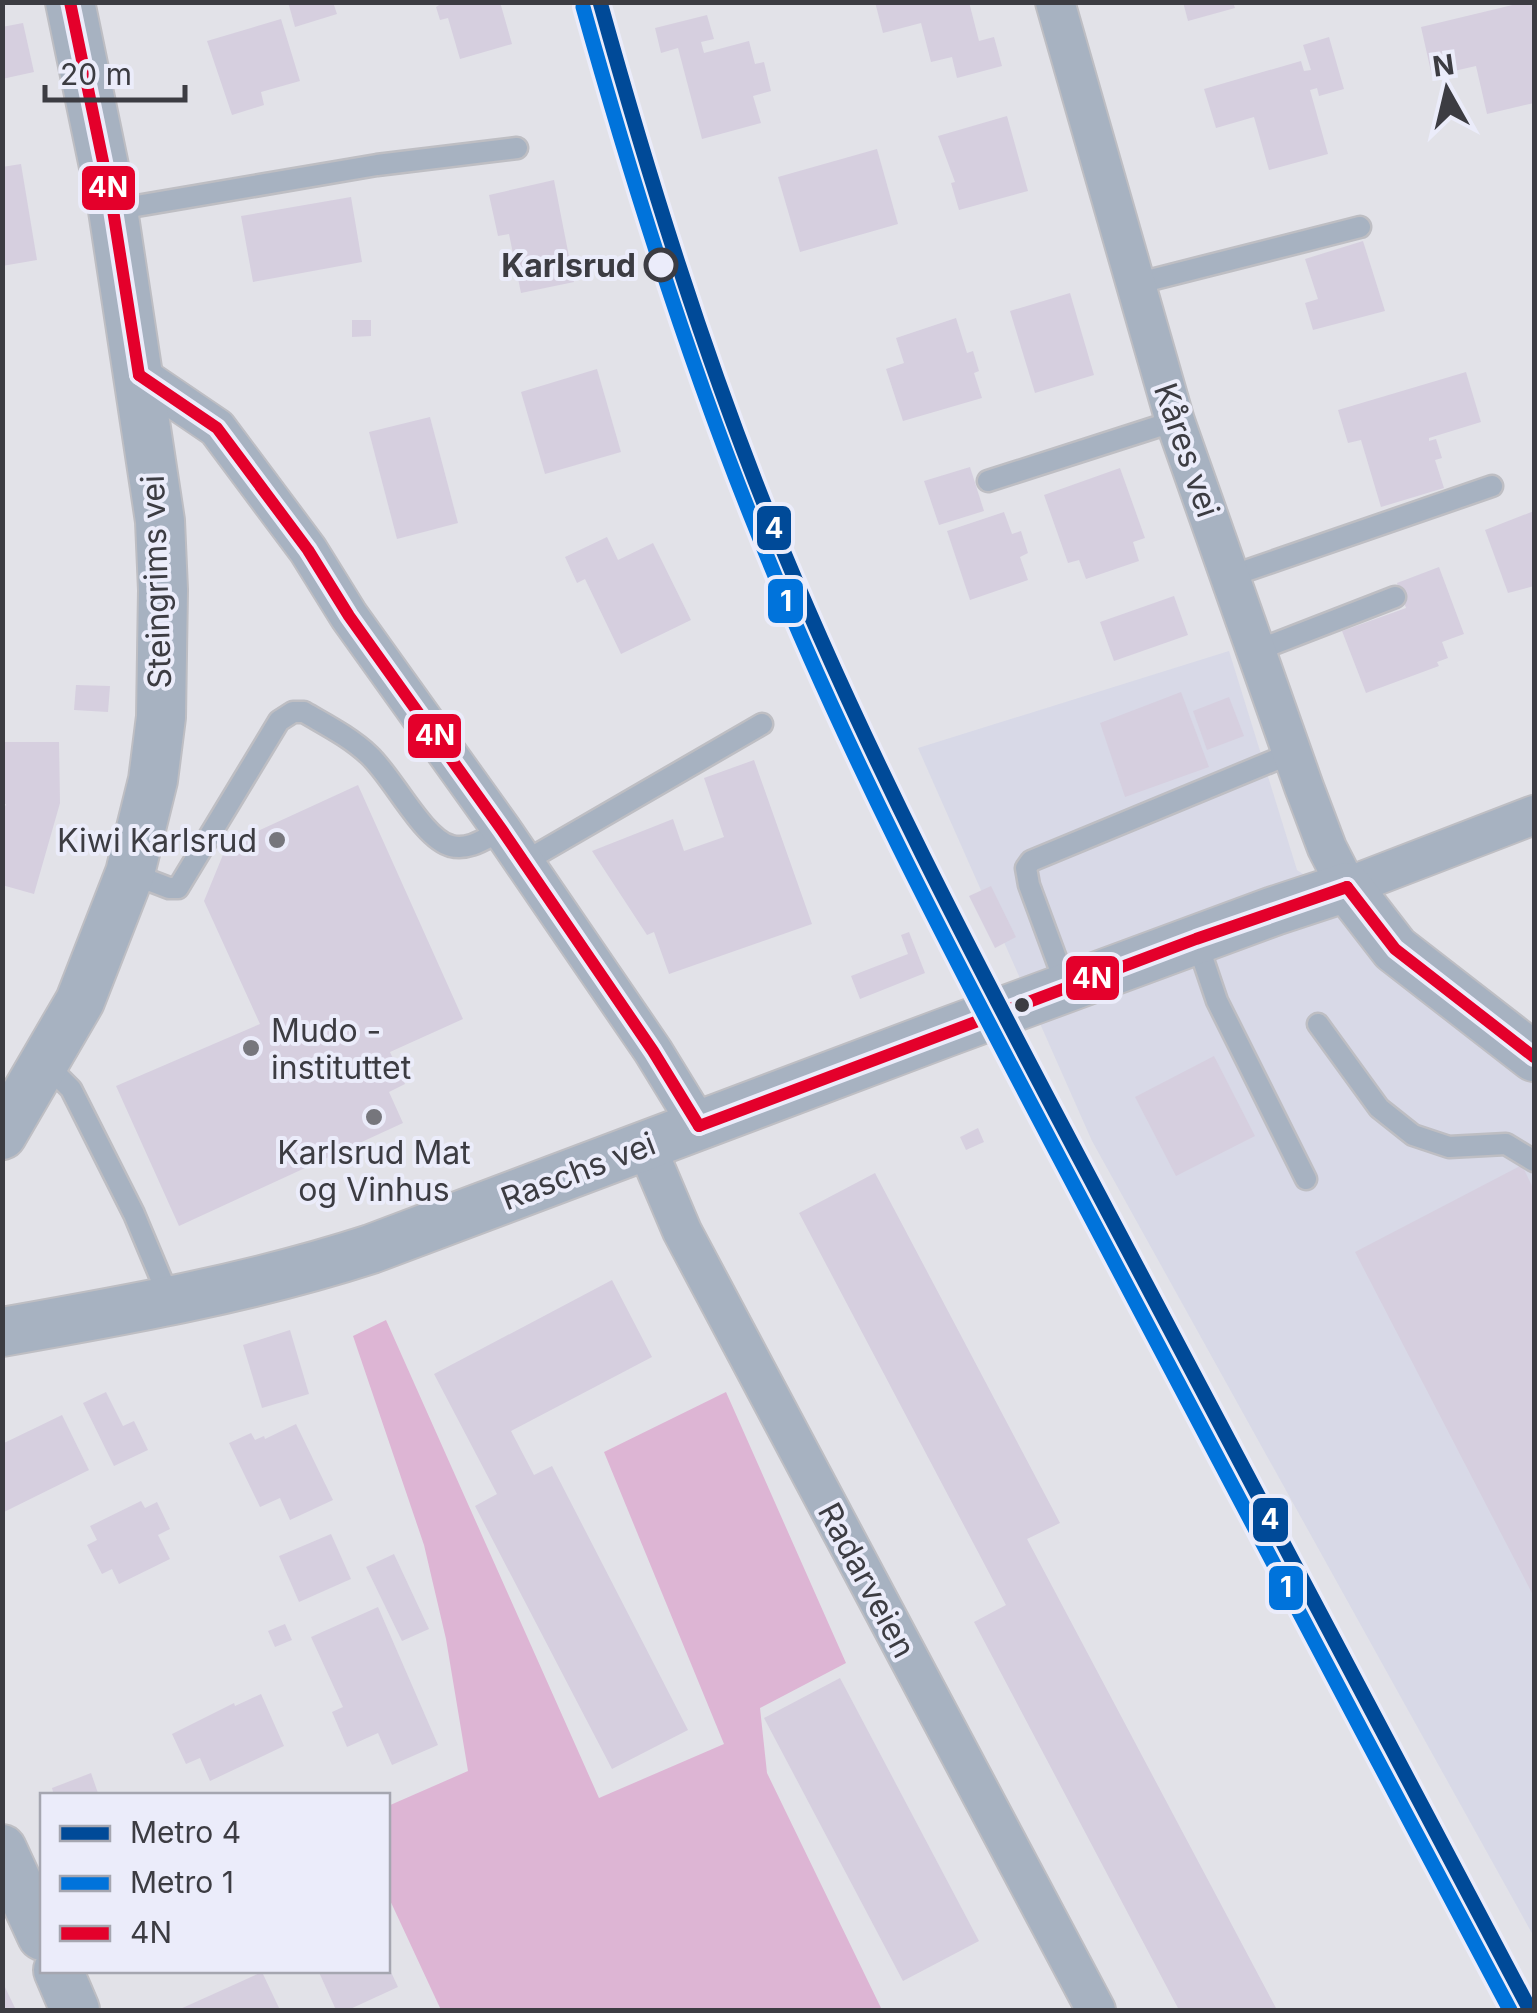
<svg xmlns="http://www.w3.org/2000/svg" width="1537" height="2013" font-family="Inter,sans-serif">
<style>
.built{fill:#d8d9e7}
.forest{fill:#ddb5d4}
.building{fill:#d6cfdf}
.lines{fill:none;stroke-linecap:round;stroke-linejoin:round}
.service-casing{stroke:#bebec3;stroke-width:25}
.minor-casing{stroke:#bebec3;stroke-width:42}
.tertiary-casing{stroke:#bebec3;stroke-width:52}
.service{stroke:#a7b2c1;stroke-width:20}
.minor{stroke:#a7b2c1;stroke-width:38}
.tertiary{stroke:#a7b2c1;stroke-width:48}
.bus-1-casing{stroke:#ebecfa;stroke-width:20}
.bus-1{stroke:#e4002b;stroke-width:12}
.metro-1-casing{stroke:#ebecfa;stroke-width:22}
.metro-2-casing{stroke:#ebecfa;stroke-width:22}
.metro-1{stroke:#004a98;stroke-width:15}
.metro-2{stroke:#0073db;stroke-width:15}
.stop-dot{fill:#ebecfa;stroke:#3c3c42;stroke-width:5}
.poi-dot{fill:#76767c;stroke:#ebecfa;stroke-width:4}
.bus-dot{fill:#3c3c42;stroke:#ebecfa;stroke-width:4}
.labels{text-anchor:middle;dominant-baseline:central;stroke-width:8;stroke-linejoin:round;paint-order:stroke}
.stop-label{font-size:32px;font-weight:bold;fill:#3c3c42;stroke:#ebecfa;text-anchor:end}
.street-label{font-size:32px;fill:#3c3c42;stroke:#ebecfa}
.poi-label{font-size:32px;fill:#3c3c42;stroke:#ebecfa;text-anchor:end}
.line-badge{stroke:#ebecfa;stroke-width:4}
.badge-label{font-size:28px;text-anchor:middle;font-weight:bold;fill:#fff}
</style>
<rect width="100%" height="100%" fill="#e2e2e8"/>
<polygon class="built" points="1229,651 1297,870 1478,991 1534,1033 1534,1937 1092,1141 918,748"/>
<polygon class="forest" points="386,1320 599,1798 724,1744 604,1452 726,1392 846,1663 760,1708 767,1773 882,2010 441,2010 388,1896 388,1806 468,1771 446,1639 424,1545 353,1336"/>
<g class="building">
<polygon points="288,2 333,2 337,14 295,27"/>
<polygon points="444,2 500,2 512,44 460,59 448,18 440,20 436,7"/>
<polygon points="875,2 969,2 979,41 994,37 1002,66 957,78 952,57 931,62 921,23 883,33"/>
<polygon points="1183,2 1233,2 1235,8 1188,21"/>
<polygon points="1525,2 1534,2 1534,103 1487,114 1476,66 1432,76 1421,27"/>
<polygon points="707,15 714,39 701,42 704,53 749,41 755,64 764,62 771,91 753,96 761,123 702,139 678,48 661,53 655,28"/>
<polygon points="281,19 300,81 261,92 264,105 232,115 207,41"/>
<polygon points="23,23 34,72 2,79 2,27"/>
<polygon points="1329,37 1344,89 1319,96 1317,88 1310,90 1328,154 1269,170 1254,117 1216,128 1204,89 1301,61 1304,71 1311,70 1303,45"/>
<polygon points="1007,116 1028,191 959,210 951,183 955,182 938,136"/>
<polygon points="877,149 898,224 800,252 778,177"/>
<polygon points="21,164 37,260 2,266 2,167"/>
<polygon points="554,180 574,282 521,293 509,234 498,236 489,195"/>
<polygon points="351,197 362,262 253,282 241,216"/>
<polygon points="1363,241 1385,311 1313,330 1305,303 1318,299 1305,259"/>
<polygon points="1070,293 1094,375 1035,393 1010,311"/>
<polygon points="956,318 967,353 973,351 979,371 974,373 982,398 903,421 886,369 904,363 896,338"/>
<polygon points="352,320 371,320 371,336 352,337"/>
<polygon points="597,369 621,452 545,474 521,392"/>
<polygon points="1466,372 1481,422 1429,438 1429,441 1436,439 1442,458 1435,460 1444,488 1381,507 1361,440 1348,443 1338,410"/>
<polygon points="430,417 458,523 397,539 369,432"/>
<polygon points="970,467 984,511 939,525 924,481"/>
<polygon points="1120,468 1145,538 1133,542 1139,561 1086,579 1079,560 1068,563 1044,495"/>
<polygon points="1534,511 1534,586 1508,593 1485,530"/>
<polygon points="1004,512 1012,534 1021,531 1028,553 1020,557 1028,580 970,600 947,531"/>
<polygon points="607,537 618,560 653,543 691,620 621,654 585,579 577,583 565,557"/>
<polygon points="1439,567 1464,634 1442,642 1448,658 1437,662 1439,666 1366,693 1342,631 1406,608 1397,583"/>
<polygon points="1174,596 1188,635 1114,661 1100,622"/>
<polygon points="76,685 110,686 108,712 74,710"/>
<polygon points="1181,692 1209,767 1125,797 1100,723"/>
<polygon points="1229,697 1244,736 1207,750 1193,711"/>
<polygon points="2,742 59,742 60,803 34,894 2,885 2,815 6,804 2,804"/>
<polygon points="754,760 812,924 669,974 654,932 647,935 592,851 673,819 684,851 724,837 704,778"/>
<polygon points="358,785 463,1019 390,1052 405,1084 389,1092 403,1123 179,1226 116,1086 260,1024 204,901 227,845"/>
<polygon points="991,886 1016,937 995,948 969,896"/>
<polygon points="909,932 925,973 860,999 851,976 908,954 901,935"/>
<polygon points="1214,1056 1255,1136 1176,1176 1135,1097"/>
<polygon points="978,1128 984,1142 966,1150 960,1137"/>
<polygon points="1522,1165 1534,1190 1534,1597 1355,1252"/>
<polygon points="875,1173 1060,1523 1027,1539 1277,2010 1179,2010 974,1622 1006,1605 799,1213"/>
<polygon points="612,1280 652,1357 511,1431 534,1475 552,1466 688,1730 612,1769 475,1506 497,1494 434,1374"/>
<polygon points="290,1330 309,1394 262,1408 243,1345"/>
<polygon points="106,1392 123,1426 134,1421 148,1450 114,1466 83,1403"/>
<polygon points="62,1415 89,1470 2,1513 2,1444"/>
<polygon points="296,1424 333,1500 290,1520 280,1498 260,1507 229,1443 251,1433 255,1440 264,1436 265,1439"/>
<polygon points="141,1501 145,1508 157,1502 170,1529 158,1535 170,1559 119,1584 112,1569 102,1574 87,1545 97,1540 90,1526"/>
<polygon points="331,1534 351,1579 299,1602 279,1556"/>
<polygon points="394,1554 429,1629 402,1641 366,1567"/>
<polygon points="378,1607 438,1745 392,1765 378,1733 347,1747 332,1712 343,1707 311,1637"/>
<polygon points="285,1624 292,1640 275,1647 268,1631"/>
<polygon points="840,1678 979,1941 903,1981 764,1718"/>
<polygon points="261,1694 284,1746 210,1781 200,1758 186,1764 172,1734 234,1703 235,1706"/>
<polygon points="91,1773 99,1796 54,1796 52,1788"/>
<polygon points="318,1970 390,1970 398,1987 348,2010 336,2010"/>
<polygon points="262,1972 280,2010 178,2010"/>
<polygon points="2,1981 16,2010 2,2010"/>
</g>
<g class="lines">
<g class="service-casing">
<g id="service">
<polyline points="113,210 377,165 517,148"/>
<polyline points="1135,284 1360,227"/>
<polyline points="988,481 1175,421"/>
<polyline points="1231,576 1492,486"/>
<polyline points="1258,650 1395,597"/>
<polyline points="524,862 762,724"/>
<path d="M130,873L169,888H178L279,721L293,712H304C326,725 350,737 369,755C393,777 423,839 451,846C469,851 486,838 502,830"/>
<polyline points="1196,939 1217,1001 1306,1179"/>
<polyline points="1067,988 1029,885 1026,868 1031,861 1292,753"/>
<polyline points="1318,1024 1379,1108 1413,1135 1449,1147 1506,1144 1534,1161"/>
<polyline points="45,1063 71,1089 134,1214 170,1300"/>
</g>
</g>
<g class="minor-casing">
<g id="minor">
<polyline points="1055,2 1175,421 1304,787 1327,848 1347,887 1534,815"/>
<polyline points="139,375 217,428 308,550 349,616 502,830 653,1051 699,1126"/>
<polyline points="646,1146 682,1231 1096,2010"/>
</g>
</g>
<g class="tertiary-casing">
<g id="tertiary">
<polyline points="2,1135 80,1001 130,873 153,780 161,717 163,590 160,521 113,210 70,2"/>
<path d="M2,1332C127,1310 251,1288 371,1249L944,1033L1274,911L1347,887L1395,949L1534,1057"/>
<polyline points="2,1849 42,1936"/>
<polyline points="58,1970 75,2010"/>
</g>
</g>
<use href="#service" class="service"/>
<use href="#minor" class="minor"/>
<use href="#tertiary" class="tertiary"/>
<g class="bus-1-casing">
<g id="bus-1">
<polyline points="70,2 113,210 139,375"/>
<polyline points="139,375 217,428 308,550 349,616 502,830 653,1051 699,1126"/>
<polyline points="1347,887 1395,949 1534,1057"/>
<polyline points="699,1126 1196,939 1347,887"/>
</g>
</g>
<use href="#bus-1" class="bus-1"/>
<g class="metro-1-casing">
<path id="metro-1" d="M600,2C649,178 703,352 771,521C867,759 988,985 1108,1212C1248,1478 1389,1744 1530,2010"/>
</g>
<g class="metro-2-casing">
<path id="metro-2" d="M583,7C632,182 686,355 754,524C848,762 970,988 1089,1214C1229,1480 1369,1745 1510,2010"/>
</g>
<use href="#metro-1" class="metro-1"/>
<use href="#metro-2" class="metro-2"/>
</g>
<circle class="stop-dot" cx="661" cy="265" r="15"/>
<g class="poi-dot">
<circle cx="277" cy="840" r="10"/>
<circle cx="251" cy="1048" r="10"/>
<circle cx="374" cy="1117" r="10"/>
</g>
<circle class="bus-dot" cx="1022" cy="1005" r="9"/>
<g class="labels">
<g class="stop-label">
<text x="636" y="265">Karlsrud</text>
</g>
<g class="street-label">
<text transform="translate(1187 450) rotate(71)">Kåres vei</text>
<text transform="translate(156 582) rotate(-92)">Steingrims vei</text>
<text transform="translate(578 1171) rotate(-21)">Raschs vei</text>
<text transform="translate(867 1580) rotate(62)">Radarveien</text>
</g>
<g class="poi-label">
<text x="257" y="840">Kiwi Karlsrud</text>
<text x="271" y="1030" text-anchor="start">Mudo -<tspan x="271" dy="37">instituttet</tspan></text>
<text x="374" y="1152" text-anchor="middle">Karlsrud Mat<tspan x="374" dy="37">og Vinhus</tspan></text>
</g>
</g>
<g class="line-badge">
<rect x="80" y="164" width="57" height="48" rx="10" fill="#e4002b"/>
<rect x="755" y="504" width="38" height="48" rx="10" fill="#004a98"/>
<rect x="766" y="577" width="39" height="48" rx="10" fill="#0073db"/>
<rect x="406" y="712" width="57" height="48" rx="10" fill="#e4002b"/>
<rect x="1064" y="954" width="57" height="48" rx="10" fill="#e4002b"/>
<rect x="1251" y="1496" width="39" height="48" rx="10" fill="#004a98"/>
<rect x="1267" y="1564" width="38" height="48" rx="10" fill="#0073db"/>
</g>
<g class="badge-label">
<text x="108" y="197">4N</text>
<text x="774" y="538">4</text>
<text x="786" y="611">1</text>
<text x="435" y="745">4N</text>
<text x="1092" y="988">4N</text>
<text x="1270" y="1529">4</text>
<text x="1286" y="1597">1</text>
</g>
<rect width="1537" height="2013" fill="none" stroke="#3c3c42" stroke-width="10"/>
<rect x="40" y="1793" width="350" height="180" fill="#ebecfa" stroke="#a5a6b0" stroke-width="2.5"/>
<rect x="60" y="1826" width="50" height="15" fill="#004a98" stroke="#a5a6b0" stroke-width="2.5"/>
<text x="130" y="1843" font-size="30" fill="#3c3c42">Metro 4</text>
<rect x="60" y="1876" width="50" height="15" fill="#0073db" stroke="#a5a6b0" stroke-width="2.5"/>
<text x="130" y="1893" font-size="30" fill="#3c3c42">Metro 1</text>
<rect x="60" y="1926" width="50" height="15" fill="#e4002b" stroke="#a5a6b0" stroke-width="2.5"/>
<text x="130" y="1943" font-size="30" fill="#3c3c42">4N</text>
<g transform="translate(1447 90) rotate(352)" stroke="#ebecfa" stroke-width="8" paint-order="stroke">
<path d="M0-8L18 38L0 25L-18 38Z" fill="#3c3c42"/>
<text y="-15" font-size="28" font-weight="bold" text-anchor="middle" fill="#3c3c42">N</text>
</g>
<path d="M45 85v15h140v-15" fill="none" stroke="#3c3c42" stroke-width="5"/>
<text x="60" y="85" font-size="30" fill="#3c3c42" stroke="#ebecfa" stroke-width="8" paint-order="stroke">20 m</text>
</svg>
